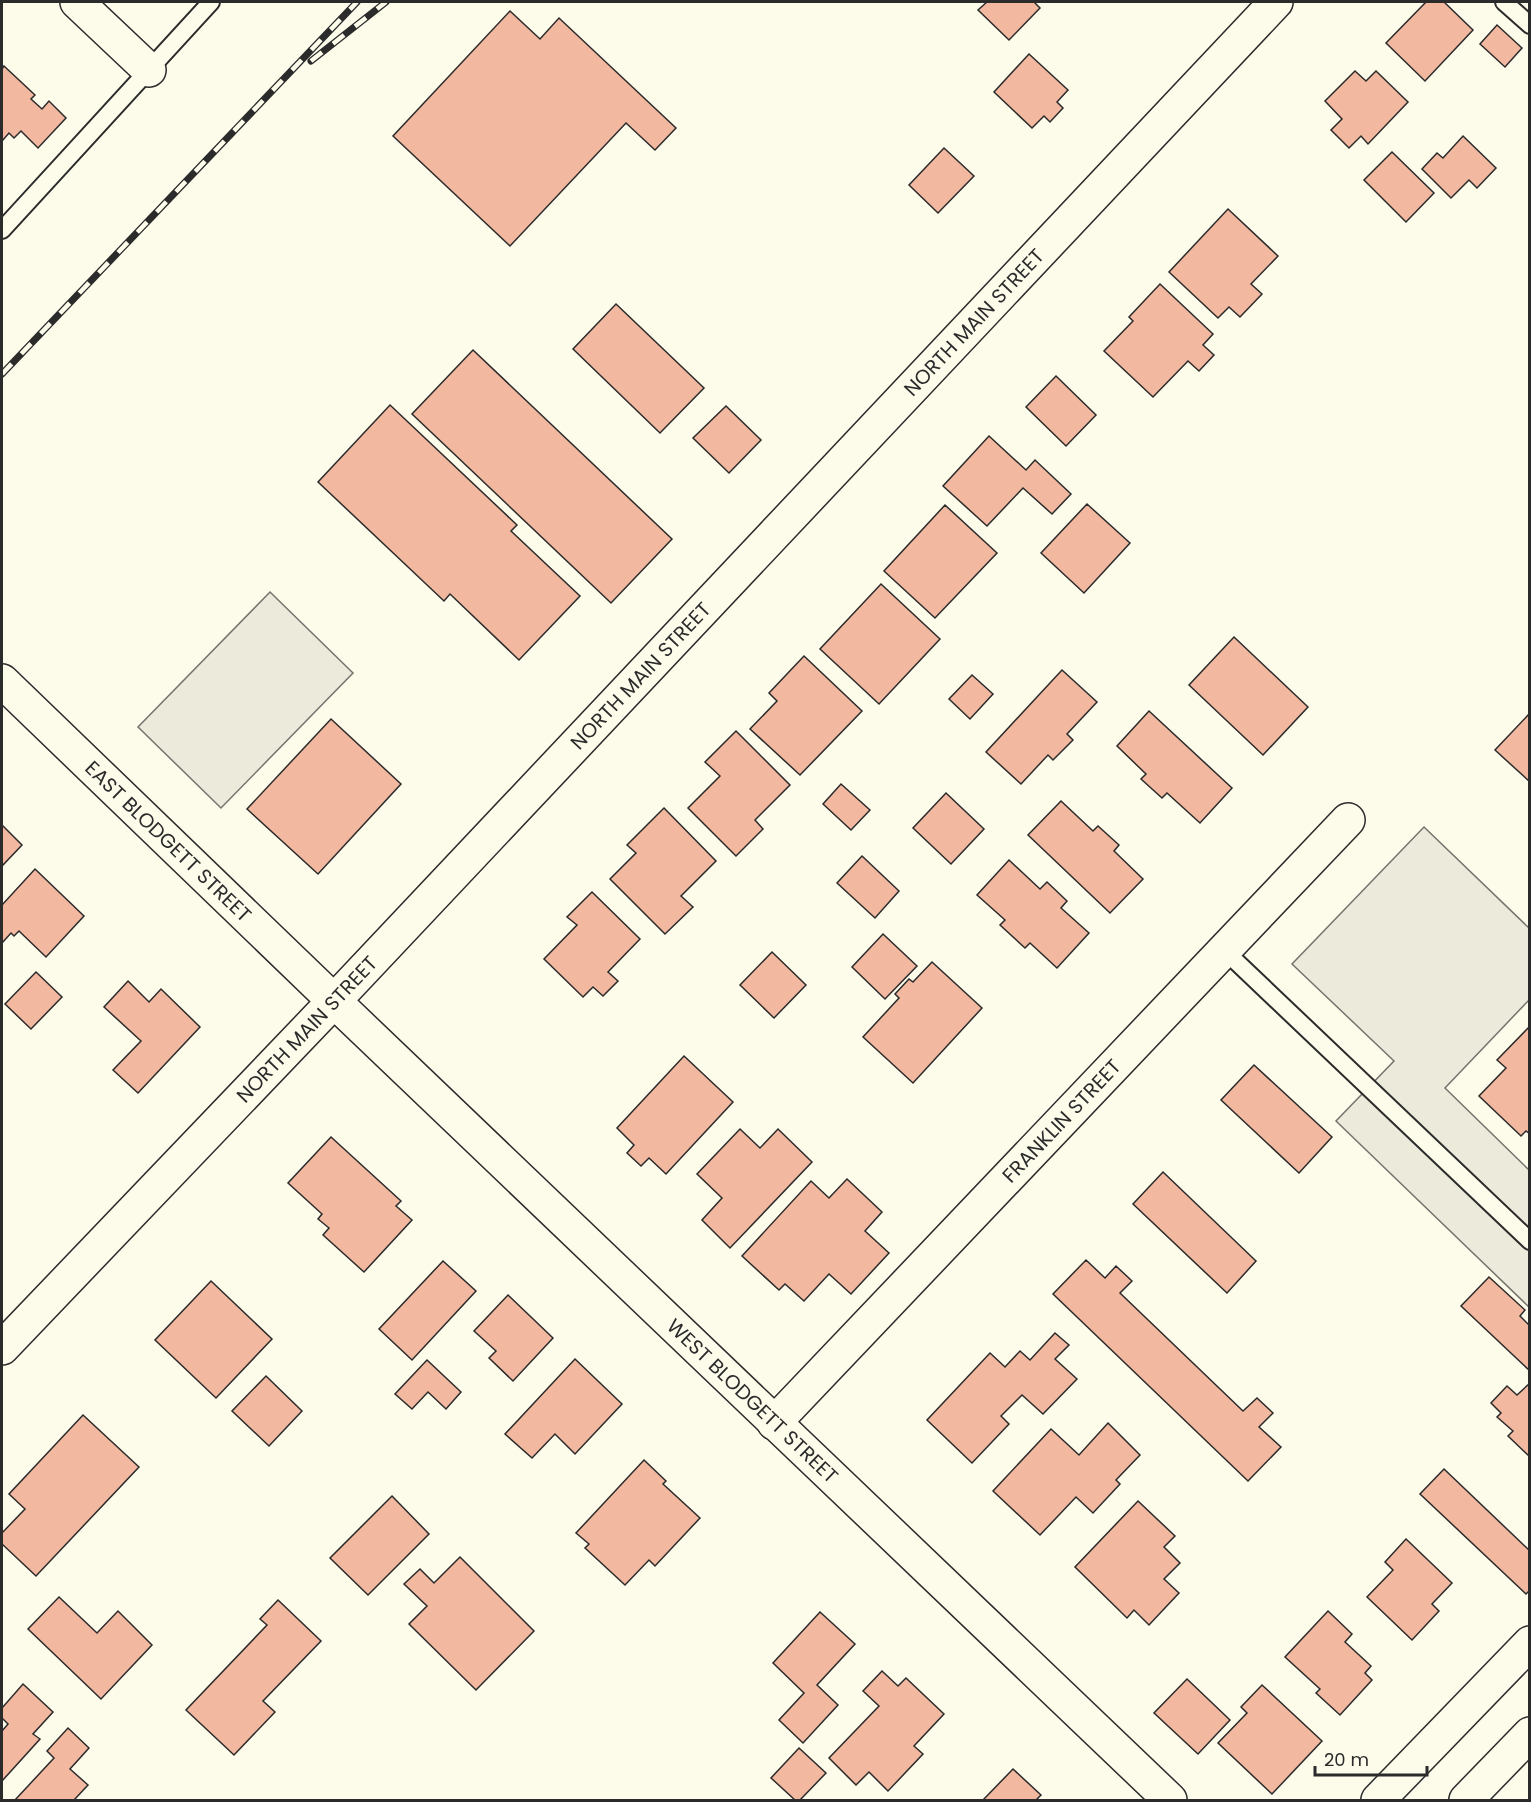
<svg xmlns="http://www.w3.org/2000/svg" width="1531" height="1802" font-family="Poppins,sans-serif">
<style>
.parking{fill:#eceadb;stroke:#74746e;stroke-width:1.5}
.building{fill:#f2b8a0;stroke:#2b2b2b;stroke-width:1.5}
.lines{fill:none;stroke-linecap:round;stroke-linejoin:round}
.lane-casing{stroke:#2b2b2b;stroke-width:20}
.street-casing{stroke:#2b2b2b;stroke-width:36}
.highway-casing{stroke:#2b2b2b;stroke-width:36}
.lane{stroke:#fdfbea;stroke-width:16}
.street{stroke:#fdfbea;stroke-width:33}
.highway{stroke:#fdfbea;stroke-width:33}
.rail-casing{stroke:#2b2b2b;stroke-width:7}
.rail{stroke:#fdfbea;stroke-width:4.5;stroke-dasharray:14;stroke-linecap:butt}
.labels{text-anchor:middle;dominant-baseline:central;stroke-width:4.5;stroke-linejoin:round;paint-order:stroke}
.street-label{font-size:20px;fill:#2b2b2b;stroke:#fdfbea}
</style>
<rect width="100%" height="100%" fill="#fdfbea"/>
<g class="parking">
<polygon points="270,592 353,673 221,808 138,727"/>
<polygon points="1424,827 1529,928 1529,1000 1445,1088 1529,1170 1529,1307 1336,1121 1394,1061 1292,964"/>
</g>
<g class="building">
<polygon points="987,2 1034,2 1040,8 1009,40 978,10"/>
<polygon points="1426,2 1444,2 1473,30 1425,81 1386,43"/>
<polygon points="510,11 540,39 559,18 676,128 655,150 626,123 510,246 393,136"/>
<polygon points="1497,25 1522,48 1505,67 1480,44"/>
<polygon points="1029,54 1068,90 1057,102 1063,108 1050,122 1044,116 1032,128 994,92"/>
<polygon points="4,66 35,95 31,99 42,109 49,101 66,118 38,148 21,131 14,138 9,133 2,141 2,69"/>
<polygon points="1355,71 1366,81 1376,71 1408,102 1368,144 1361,136 1349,148 1331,130 1342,119 1325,101"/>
<polygon points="1463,136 1496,168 1477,188 1469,180 1451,198 1422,169 1437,153 1443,158"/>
<polygon points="944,148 974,176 938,213 909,185"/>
<polygon points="1392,152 1434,193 1406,222 1364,180"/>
<polygon points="1228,209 1278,256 1251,284 1262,294 1240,317 1229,307 1218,318 1169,272"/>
<polygon points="1160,284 1213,334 1203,345 1214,355 1199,371 1188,361 1153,397 1104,351 1133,321 1129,317"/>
<polygon points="616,304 704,388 660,433 573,349"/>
<polygon points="473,350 672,539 611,603 412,414"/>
<polygon points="1056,376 1096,415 1066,446 1026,407"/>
<polygon points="390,405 517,525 511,531 580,596 519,660 450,594 444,601 318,482"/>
<polygon points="726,406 761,440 729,473 693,438"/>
<polygon points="989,436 1026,470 1035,460 1071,494 1052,514 1023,488 987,526 943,486"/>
<polygon points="1087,504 1130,543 1084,593 1041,553"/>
<polygon points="945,505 997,553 935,618 884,571"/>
<polygon points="881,584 940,639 879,704 820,649"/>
<polygon points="1234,637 1308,707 1263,755 1189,685"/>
<polygon points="804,656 862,711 800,775 750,729 777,701 769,693"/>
<polygon points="1062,670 1097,702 1067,734 1073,740 1053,760 1048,755 1021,784 986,752"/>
<polygon points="972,675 993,694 970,719 949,699"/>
<polygon points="1149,711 1232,788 1200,823 1167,793 1162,798 1141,779 1146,774 1117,746"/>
<polygon points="1530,713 1530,782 1495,750"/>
<polygon points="331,719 401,784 318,874 247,809"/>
<polygon points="736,731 790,785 755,820 763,829 736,856 688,808 720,776 705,762"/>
<polygon points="841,784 870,810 851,830 823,804"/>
<polygon points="946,793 984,829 951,864 913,828"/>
<polygon points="1061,801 1093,831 1098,826 1119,845 1114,851 1143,879 1110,913 1028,835"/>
<polygon points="664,808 716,861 681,896 693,907 665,934 610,879 636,853 627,845"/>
<polygon points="2,825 22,845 2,866"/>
<polygon points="862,856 899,891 875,918 837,883"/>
<polygon points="1009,860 1040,889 1047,882 1067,901 1061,908 1089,933 1057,968 1030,943 1025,948 1000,925 1005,920 977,895"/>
<polygon points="35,869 84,916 46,957 19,931 14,936 11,933 2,943 2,905"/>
<polygon points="592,892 640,939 608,972 618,981 603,996 593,987 583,997 544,959 577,925 567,917"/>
<polygon points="883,934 917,966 885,999 852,967"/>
<polygon points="772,952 806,985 774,1018 740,985"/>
<polygon points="932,962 982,1008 913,1083 863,1037 899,998 895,994 909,979 913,982"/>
<polygon points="36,972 62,997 31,1029 5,1004"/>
<polygon points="128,981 149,1002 161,989 200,1027 138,1093 113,1070 141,1041 104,1007"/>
<polygon points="1530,1026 1530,1134 1526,1131 1521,1136 1479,1096 1506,1068 1497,1060"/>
<polygon points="684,1056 733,1102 666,1174 649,1158 641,1166 627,1153 634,1145 617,1128"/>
<polygon points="1254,1065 1332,1137 1299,1173 1221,1100"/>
<polygon points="740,1129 760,1148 778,1129 812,1162 730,1248 702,1220 722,1198 697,1174"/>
<polygon points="331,1137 401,1201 396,1206 412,1220 364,1272 323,1235 329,1228 318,1219 322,1214 288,1183"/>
<polygon points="1163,1172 1256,1261 1227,1293 1133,1204"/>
<polygon points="847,1179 882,1212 865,1231 889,1253 851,1294 829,1274 804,1301 785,1284 779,1290 742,1256 811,1181 829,1198"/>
<polygon points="1086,1260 1105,1278 1116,1266 1132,1281 1120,1293 1243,1411 1257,1398 1273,1413 1259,1427 1281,1447 1248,1481 1053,1294"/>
<polygon points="443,1261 476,1291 412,1360 379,1329"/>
<polygon points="1489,1277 1525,1310 1520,1316 1530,1326 1530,1371 1461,1306"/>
<polygon points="211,1281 272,1339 216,1398 155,1340"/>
<polygon points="508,1295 553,1338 513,1381 489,1358 496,1351 474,1331"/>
<polygon points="1055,1333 1069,1345 1055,1359 1077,1379 1043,1414 1022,1395 1001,1416 1009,1424 972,1463 927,1420 990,1353 1005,1367 1020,1351 1030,1360"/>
<polygon points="575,1359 622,1404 575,1454 555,1434 532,1458 505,1434"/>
<polygon points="427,1360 461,1392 446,1409 428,1392 412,1409 395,1394"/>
<polygon points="266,1376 302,1411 269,1446 232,1411"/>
<polygon points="1530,1383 1530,1457 1508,1436 1513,1431 1497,1417 1501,1413 1491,1403 1507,1386 1517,1395"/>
<polygon points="83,1415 139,1467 36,1576 2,1544 2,1533 25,1509 9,1494"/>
<polygon points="1108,1423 1140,1455 1116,1480 1120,1484 1093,1513 1076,1497 1040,1535 993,1491 1051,1429 1079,1455"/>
<polygon points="644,1460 666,1481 663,1484 700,1518 655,1566 649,1560 625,1585 585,1548 589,1544 576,1533"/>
<polygon points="1444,1469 1530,1551 1530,1590 1526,1594 1420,1494"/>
<polygon points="392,1496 429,1534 368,1595 330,1558"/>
<polygon points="1138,1501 1175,1536 1164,1547 1180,1563 1164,1579 1179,1593 1149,1625 1134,1610 1127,1618 1075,1567"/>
<polygon points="1406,1539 1452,1583 1432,1604 1439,1611 1412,1640 1367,1597 1393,1570 1385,1562"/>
<polygon points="460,1557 534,1631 476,1690 409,1624 427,1606 404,1584 420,1569 434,1583"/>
<polygon points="59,1597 97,1633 118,1611 152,1645 101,1699 28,1629"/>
<polygon points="278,1600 321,1641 263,1701 275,1712 234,1755 186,1710 267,1625 260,1619"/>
<polygon points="1328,1611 1352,1634 1345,1642 1371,1666 1365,1673 1372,1680 1340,1715 1316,1693 1320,1689 1285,1657"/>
<polygon points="820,1612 855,1644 817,1685 838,1705 803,1743 779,1720 804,1693 773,1663"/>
<polygon points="882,1671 898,1686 906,1678 944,1714 914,1746 923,1754 888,1791 869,1772 856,1785 829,1758 879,1706 863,1691"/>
<polygon points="1187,1679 1230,1720 1198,1754 1154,1713"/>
<polygon points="23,1684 53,1712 33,1734 40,1739 2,1781 2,1731 8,1724 2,1718 2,1708"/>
<polygon points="1262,1685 1322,1741 1272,1794 1218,1743 1247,1713 1241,1707"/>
<polygon points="68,1728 89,1748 70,1769 88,1785 74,1800 15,1800 54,1758 47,1751"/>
<polygon points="799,1748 826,1773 800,1800 795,1800 771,1778"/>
<polygon points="1013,1769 1041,1795 1036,1800 983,1800"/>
</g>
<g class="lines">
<g class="lane-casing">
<g id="lane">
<polyline points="1504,2 1530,25"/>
<polyline points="2,230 211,2"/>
<polyline points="1224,950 1530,1241"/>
</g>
</g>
<g class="street-casing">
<g id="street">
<polyline points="77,2 149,70"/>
<path id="s1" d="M2,681L334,1001L1170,1800"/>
<path id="s2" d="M2,1348L334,1001L1276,2"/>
<path id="s3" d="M774,1423L1348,820"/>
</g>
</g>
<g class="highway-casing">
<g id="highway">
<polyline points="1378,1800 1530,1643"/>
<polyline points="1466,1800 1530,1734"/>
</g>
</g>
<use href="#lane" class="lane"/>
<use href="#street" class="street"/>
<use href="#highway" class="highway"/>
<g class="rail-casing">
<g id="rail">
<polyline points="311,61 386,2"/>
<polyline points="2,374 357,2"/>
</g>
</g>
<use href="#rail" class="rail"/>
</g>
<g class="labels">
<g class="street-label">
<text stroke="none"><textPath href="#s2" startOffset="1413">NORTH MAIN STREET</textPath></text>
<text stroke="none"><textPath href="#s2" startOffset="927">NORTH MAIN STREET</textPath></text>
<text stroke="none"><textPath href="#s1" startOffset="231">EAST BLODGETT STREET</textPath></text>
<text stroke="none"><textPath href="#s2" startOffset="441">NORTH MAIN STREET</textPath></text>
<text stroke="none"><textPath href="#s3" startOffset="417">FRANKLIN STREET</textPath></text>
<text stroke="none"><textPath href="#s1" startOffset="1040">WEST BLODGETT STREET</textPath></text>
</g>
</g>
<rect width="1531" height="1802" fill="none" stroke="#2b2b2b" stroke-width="6"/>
<path d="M1315 1766v9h112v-9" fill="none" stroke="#2b2b2b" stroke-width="3"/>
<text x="1324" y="1766" font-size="18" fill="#2b2b2b" stroke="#fdfbea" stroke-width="4.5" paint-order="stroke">20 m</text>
</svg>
